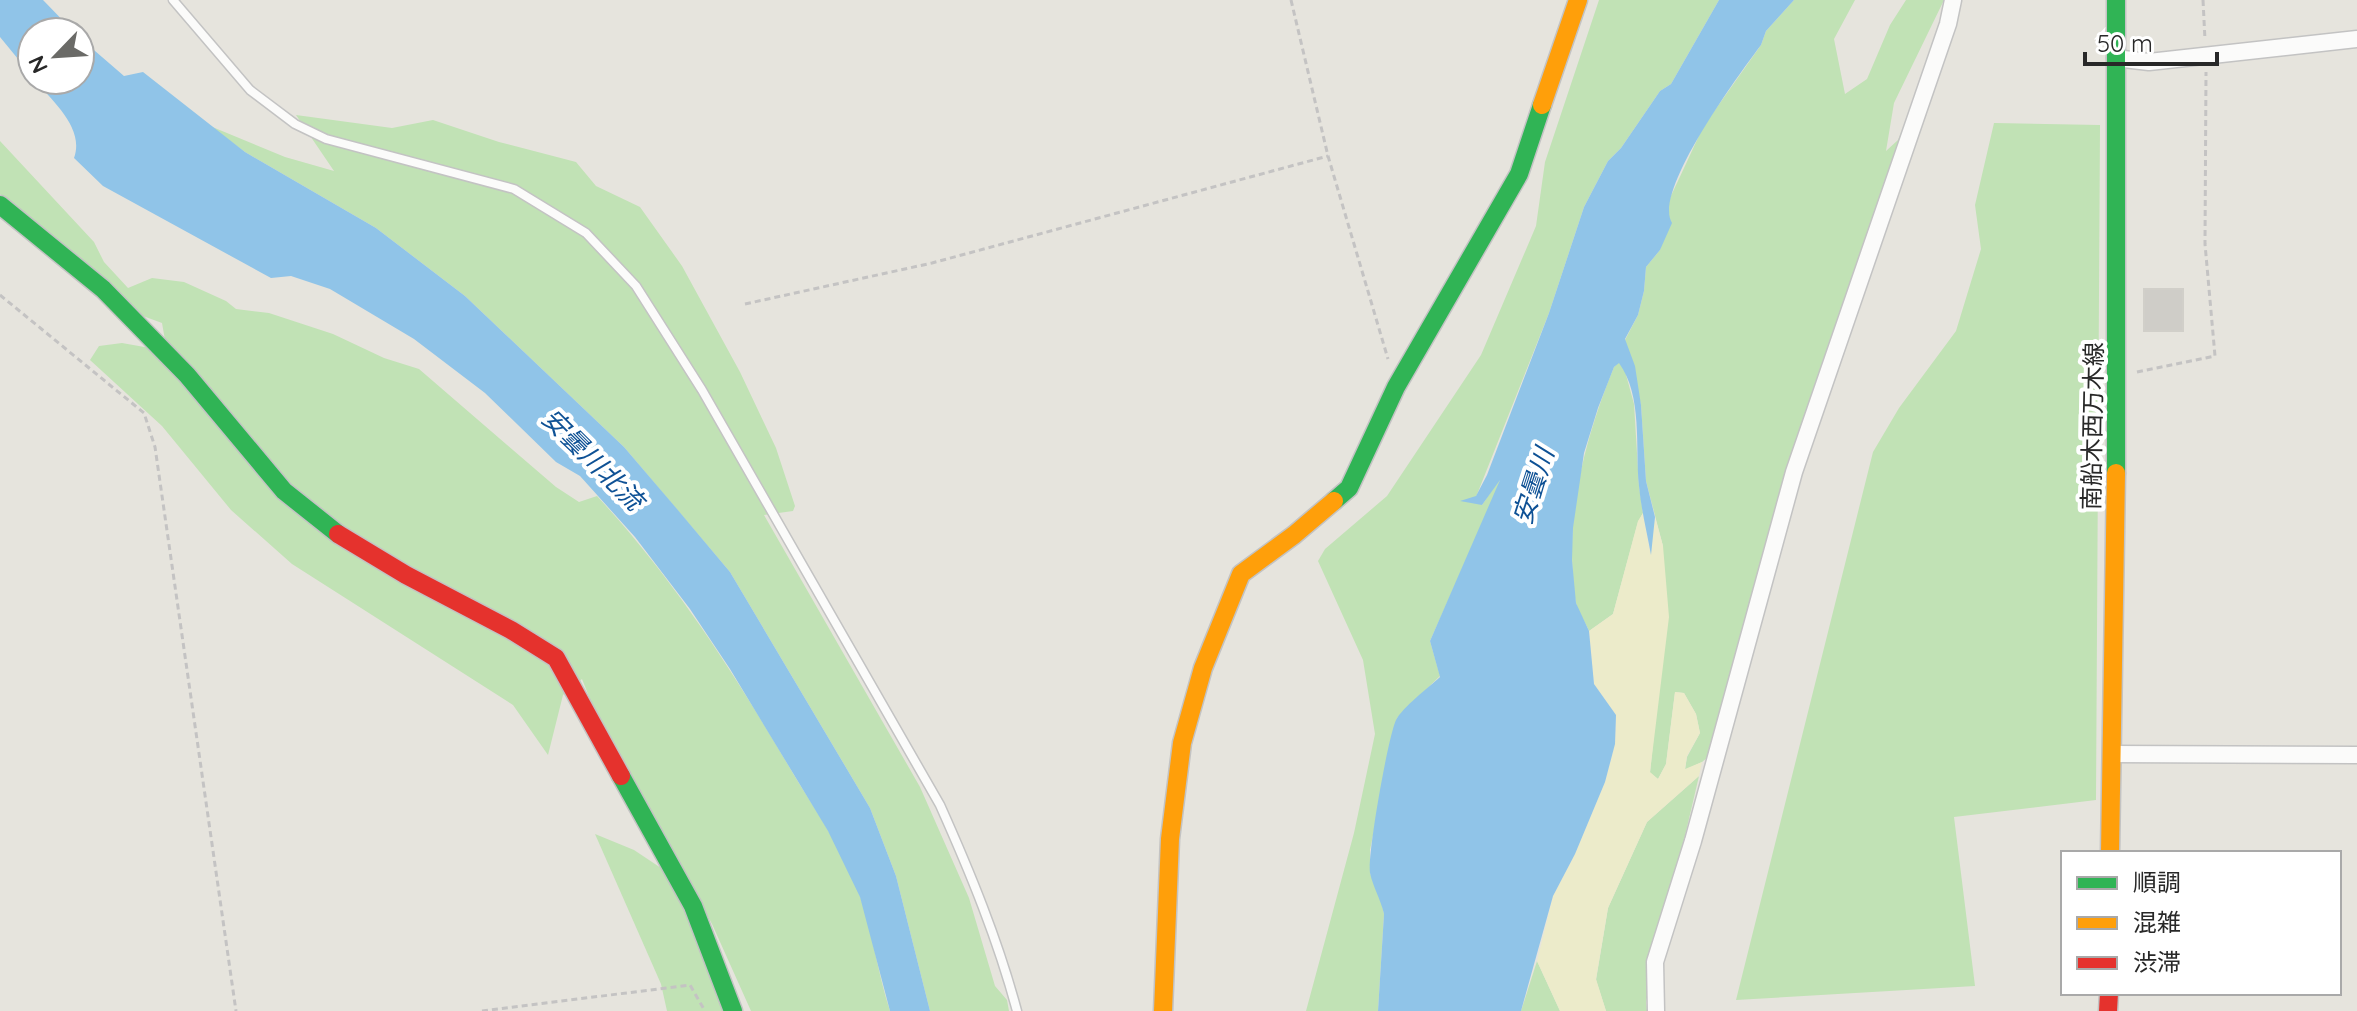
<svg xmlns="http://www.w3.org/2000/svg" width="2357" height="1011" font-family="Quicksand,'Noto Sans JP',sans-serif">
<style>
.green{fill:#c1e2b5}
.sand{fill:#ecebca}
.water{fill:#90c4e8}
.building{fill:#cfcdc8;stroke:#d1cfc9;stroke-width:2}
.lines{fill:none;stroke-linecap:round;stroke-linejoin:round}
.lane-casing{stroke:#c3c3c3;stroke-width:11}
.street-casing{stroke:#c3c3c3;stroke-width:19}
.fast-casing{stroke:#c3c3c3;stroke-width:21}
.slow-casing{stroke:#c3c3c3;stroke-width:21}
.jam-casing{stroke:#c3c3c3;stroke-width:21}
.path{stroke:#c4c3c3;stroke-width:3;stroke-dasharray:6 4;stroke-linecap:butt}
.lane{stroke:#fbfbfa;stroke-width:8}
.street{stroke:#fbfbfa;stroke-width:16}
.fast{stroke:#30b455;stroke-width:18}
.slow{stroke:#ff9f0a;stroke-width:18}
.jam{stroke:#e5322d;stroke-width:18}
.labels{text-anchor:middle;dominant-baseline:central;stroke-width:8;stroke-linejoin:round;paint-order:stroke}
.street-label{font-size:24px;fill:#282828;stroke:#fff}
.water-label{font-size:26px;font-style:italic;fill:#0e5195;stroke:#fff}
</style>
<rect width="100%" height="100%" fill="#e6e4dd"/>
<g class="green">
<polygon points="1599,0 1719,0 1671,84 1660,91 1621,148 1608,161 1584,207 1549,313 1476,497 1482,505 1501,477 1495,495 1430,641 1440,676 1397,718 1370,850 1370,873 1381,899 1384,914 1378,1011 1306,1011 1354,833 1375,734 1363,660 1318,561 1325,549 1387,496 1481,355 1536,226 1545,162"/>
<polygon points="1794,0 1855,0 1834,39 1845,94 1867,79 1890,25 1906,0 1944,0 1894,103 1886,151 1898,140 1910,112 1799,470 1745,671 1730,739 1702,762 1685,770 1687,757 1700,733 1696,714 1684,693 1675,692 1666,764 1658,779 1650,773 1656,714 1663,546 1646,481 1641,405 1625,340 1638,315 1644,291 1646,267 1660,250 1669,200 1684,168 1703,127 1761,45 1766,31"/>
<polygon points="296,115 392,128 433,120 499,142 576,162 596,186 640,207 682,266 740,372 776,448 795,506 793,511 764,515 920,787 969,898 995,986 1007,1000 1009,1011 930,1011 896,876 870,808 730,572 624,447 465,296 376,228 245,152 210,126 285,157 334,171"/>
<polygon points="1994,123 2100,125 2096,800 1954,817 1975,986 1736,1000 1873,452 1899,408 1956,331 1981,249 1975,205"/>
<path d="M0,141L94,242L104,262L128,288L152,278L184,282L226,301L236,309L269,313L333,334L384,358L419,369L556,487L579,502L597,496C675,580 736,676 794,775C817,813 847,856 861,899C873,935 878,974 890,1011H751L712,924L592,704L582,679L563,695L548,755L513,705L292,564L231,510L162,426L90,360L99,346L122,343L150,348L165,340L162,323L132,312L27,222L0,194Z"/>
<path d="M1619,362L1625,371L1634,404L1639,486L1643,513L1638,522L1613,614L1589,631C1585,622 1578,612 1576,603C1574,595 1574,586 1573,578C1567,506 1587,433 1614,367Z"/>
<polygon points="1699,776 1646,1002 1647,1011 1606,1011 1596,980 1608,908 1647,822"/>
<polygon points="595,834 634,850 670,874 726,1011 667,1011 661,984"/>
<polygon points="1537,961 1560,1011 1521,1011"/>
</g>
<polygon class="sand" points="1643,513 1650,551 1655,517 1663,546 1669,617 1650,772 1658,779 1666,764 1675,692 1684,693 1696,714 1700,733 1687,756 1685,769 1702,762 1699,776 1647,822 1608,908 1596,979 1606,1011 1560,1011 1537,961 1553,896 1575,854 1605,782 1615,744 1616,715 1594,684 1589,631 1613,614 1638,521"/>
<g class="water">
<polygon points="0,0 43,0 74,32 32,32 32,76 0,37"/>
<path d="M1719,0H1794L1766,31L1761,45C1740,73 1652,192 1672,223L1660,250L1646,267L1644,291L1638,315L1625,339L1635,366L1641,405L1646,481L1655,517L1651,555C1647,532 1641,509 1639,486C1635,447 1643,396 1619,363L1614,367L1598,408L1584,453L1573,528L1572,560L1576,603L1589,631L1594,684L1616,715L1615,744L1605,782L1575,854L1553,896L1521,1011H1378L1384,914C1381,900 1373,887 1370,873C1367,856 1388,737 1396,720C1403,707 1428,688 1440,677L1430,641L1500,480L1482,505L1460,501L1476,496L1487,475L1549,313L1584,207L1608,161L1621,148L1660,91L1671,84Z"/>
<path d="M80,38L124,76L143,72L245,152L376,228L465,296L624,447L677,509L730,572L870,808L896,876L930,1011H890L860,897L828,831L730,669L690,609L635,537L580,476L556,462L485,393L414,339L330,289L291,276L271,278L103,186L74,158C85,128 52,101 35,80H80Z"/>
</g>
<rect class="building" x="2144" y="289" width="39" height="42"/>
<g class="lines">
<g class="lane-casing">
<path id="lane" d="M173,0L250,90L295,124L326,139L514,189L586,233L636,286L702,390L940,805C970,872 998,940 1017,1011"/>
</g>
<g class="street-casing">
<g id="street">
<polyline points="2115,58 2149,62 2357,39"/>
<polyline points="2112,754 2357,755"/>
<polyline points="1656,1011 1655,962 1693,841 1794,472 1948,24 1953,0"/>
</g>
</g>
<g class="fast-casing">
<g id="fast">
<polyline points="0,205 103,289 187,375 284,491 338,534"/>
<polyline points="2116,473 2116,0"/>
<polyline points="1334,501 1349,488 1396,387 1519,174 1542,105"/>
<polyline points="621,776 693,906 733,1011"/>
</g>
</g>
<g class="slow-casing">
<g id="slow">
<polyline points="1542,105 1578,0"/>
<polyline points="2110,853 2116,473"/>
<polyline points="1163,1011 1170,839 1182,743 1203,668 1241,574 1294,535 1334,501"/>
</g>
</g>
<g class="jam-casing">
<g id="jam">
<polyline points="338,534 406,575 511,630 556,658 621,776"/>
<polyline points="2108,1011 2109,993"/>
</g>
</g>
<g class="path">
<polyline points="1291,0 1328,156 1388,359"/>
<polyline points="2203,0 2205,40"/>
<polyline points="0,295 144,413 155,447 236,1011"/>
<polyline points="745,304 932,263 1328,156"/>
<polyline points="2137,372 2215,356 2205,244 2206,72"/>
<polyline points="482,1011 690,985 705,1011"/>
</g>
<use href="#lane" class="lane"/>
<use href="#street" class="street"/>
<use href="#fast" class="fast"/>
<use href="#slow" class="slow"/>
<use href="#jam" class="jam"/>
</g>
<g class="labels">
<g class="street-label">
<text transform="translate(2092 426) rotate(-89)">南船木西万木線</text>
</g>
<g class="water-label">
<text transform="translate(593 459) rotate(45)">安曇川北流</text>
<text transform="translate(1533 486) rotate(-72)">安曇川</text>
</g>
</g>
<rect x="2061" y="851" width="280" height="144" fill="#ffffff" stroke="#a9a9a9" stroke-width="2"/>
<rect x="2077" y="877" width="40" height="12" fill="#30b455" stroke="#a9a9a9" stroke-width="2"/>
<text x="2133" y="891" font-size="24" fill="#282828">順調</text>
<rect x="2077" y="917" width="40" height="12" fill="#ff9f0a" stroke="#a9a9a9" stroke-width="2"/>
<text x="2133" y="931" font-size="24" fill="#282828">混雑</text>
<rect x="2077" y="957" width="40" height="12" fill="#e5322d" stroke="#a9a9a9" stroke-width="2"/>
<text x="2133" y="971" font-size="24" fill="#282828">渋滞</text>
<g transform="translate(56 56) rotate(245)"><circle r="38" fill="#ffffff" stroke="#a9a9a9" stroke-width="2"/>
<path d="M0-6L14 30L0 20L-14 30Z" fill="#6a6a67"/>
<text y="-12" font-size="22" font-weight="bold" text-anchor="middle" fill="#282828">N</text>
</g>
<path d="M2085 52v12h132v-12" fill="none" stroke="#282828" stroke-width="4"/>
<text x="2097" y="52" font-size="24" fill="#282828" stroke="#ffffff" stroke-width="6" paint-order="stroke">50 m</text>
</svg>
